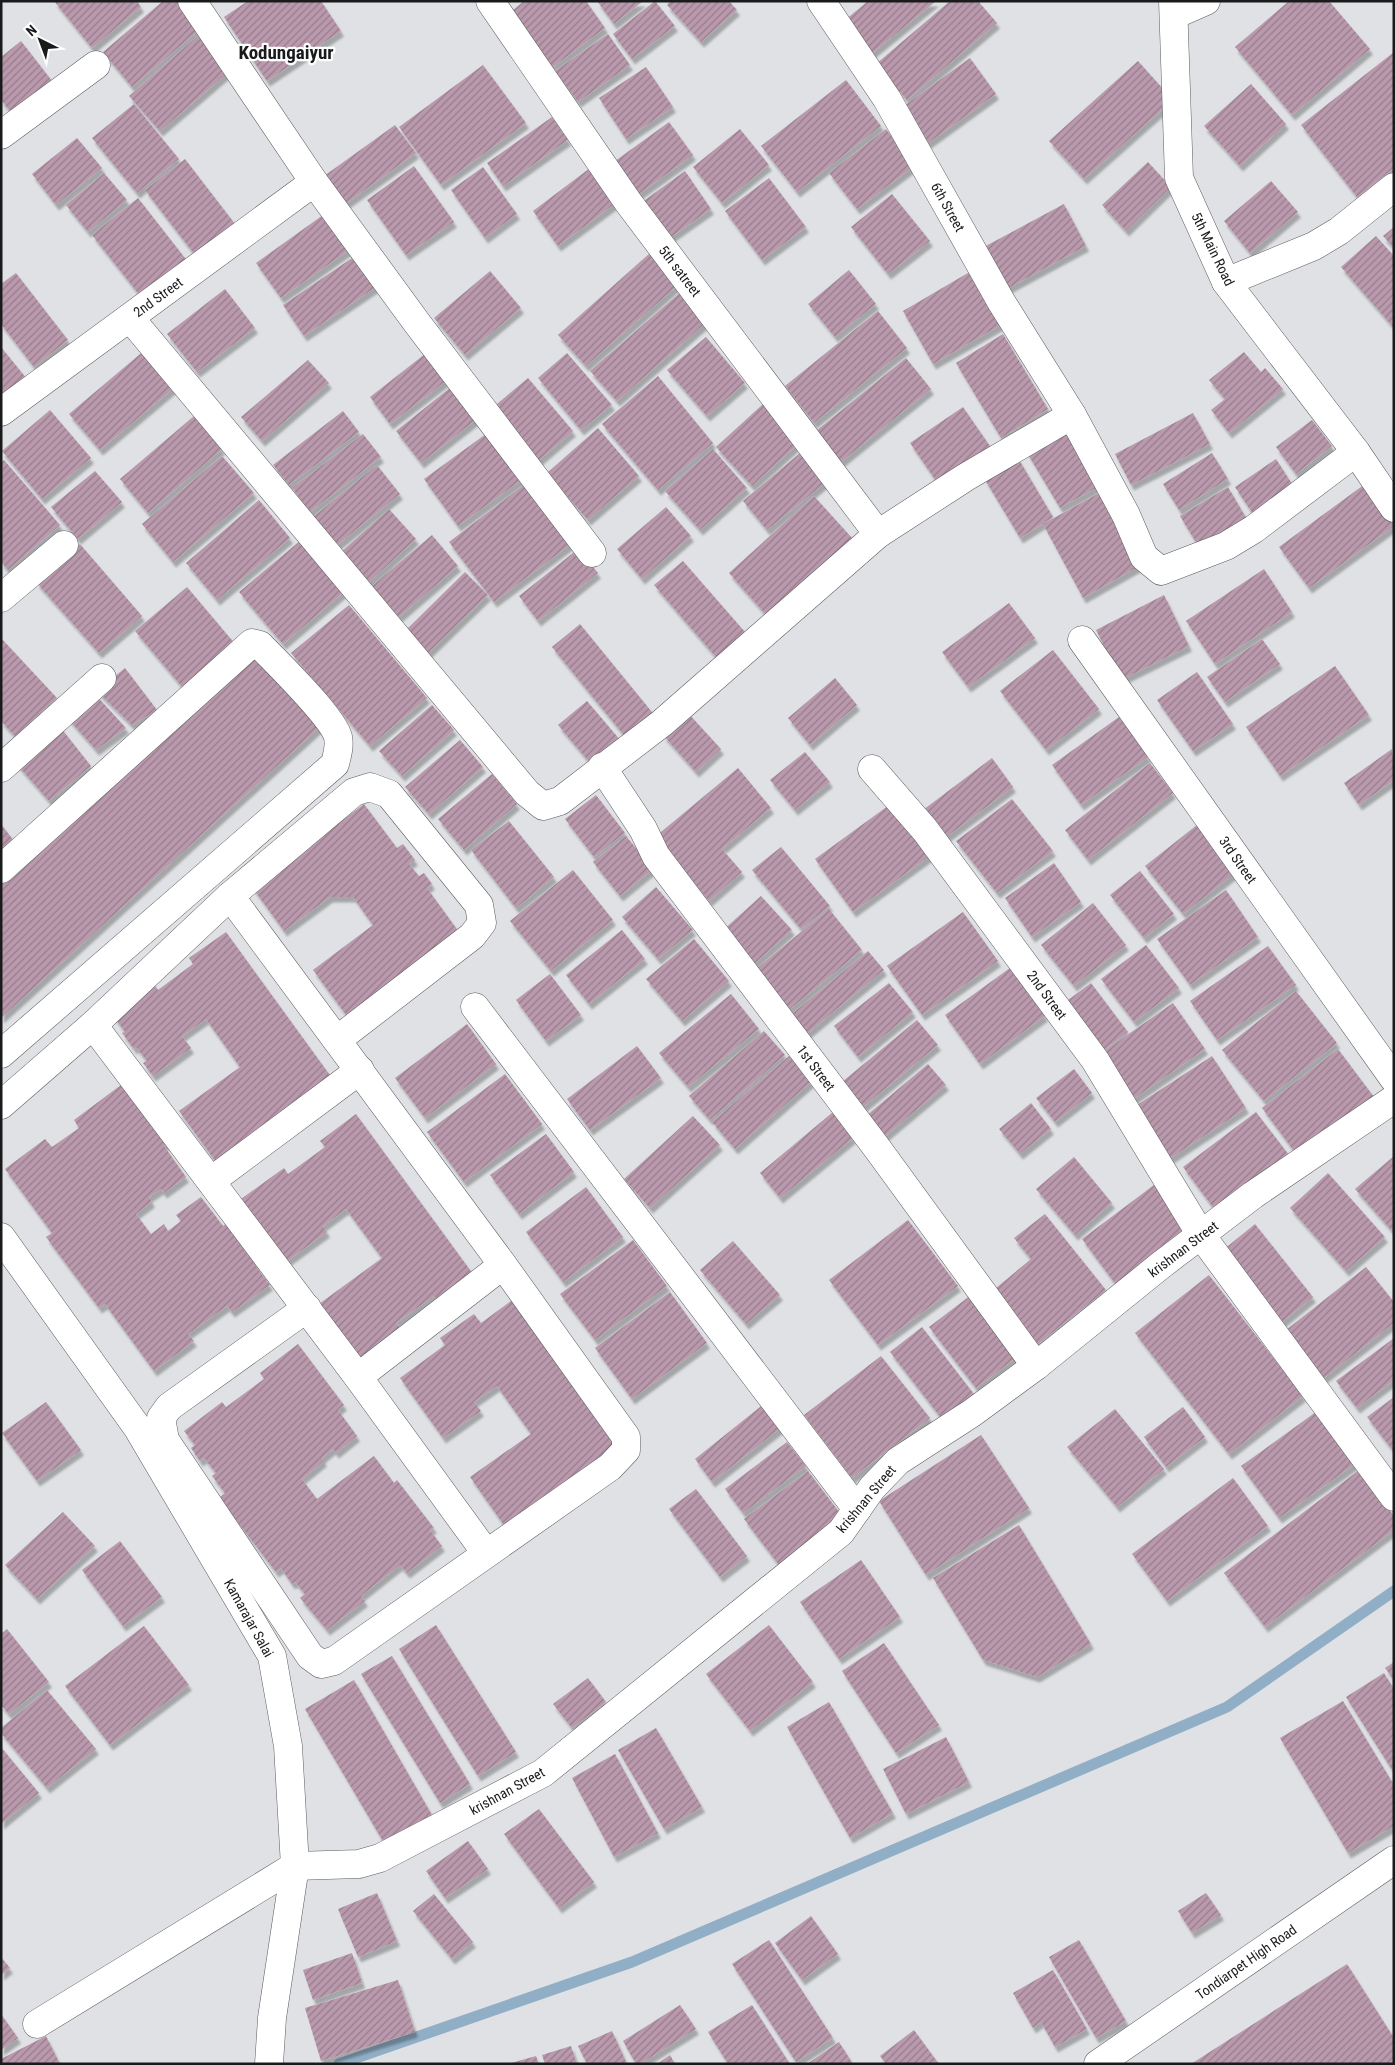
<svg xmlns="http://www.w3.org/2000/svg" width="1395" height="2065" font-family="'Roboto Condensed',sans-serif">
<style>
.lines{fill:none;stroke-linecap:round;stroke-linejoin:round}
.stream{stroke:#90aec5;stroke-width:11}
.building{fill:url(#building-hatch);filter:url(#shadow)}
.minor-casing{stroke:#5b5c5f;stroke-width:29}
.minor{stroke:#fff;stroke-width:28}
.labels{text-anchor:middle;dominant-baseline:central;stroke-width:4.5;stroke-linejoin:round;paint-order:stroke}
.street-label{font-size:14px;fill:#191a1b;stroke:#fff}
.district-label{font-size:19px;font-weight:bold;fill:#191a1b;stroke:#fff}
</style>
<defs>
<pattern id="building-hatch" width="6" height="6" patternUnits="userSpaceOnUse" patternTransform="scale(1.25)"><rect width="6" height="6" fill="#ba99ad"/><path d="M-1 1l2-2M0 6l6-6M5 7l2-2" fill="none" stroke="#967c8c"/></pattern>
<filter id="shadow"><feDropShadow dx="3" dy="5.5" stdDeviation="1" flood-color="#0004"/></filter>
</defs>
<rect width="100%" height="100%" fill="#dfe1e4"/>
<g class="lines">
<polyline class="stream" points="339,2064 632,1962 1227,1707 1394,1591"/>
</g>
<g class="building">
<polygon points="54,1 137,1 141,7 92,48"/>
<polygon points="163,1 185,1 205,25 132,87 103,52"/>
<polygon points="248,1 321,1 341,31 267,81 224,17"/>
<polygon points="524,1 586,1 605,28 553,67 512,11"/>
<polygon points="597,1 643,1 614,24"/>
<polygon points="655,1 675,26 632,59 613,34"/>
<polygon points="670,1 729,1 737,10 701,42 667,5"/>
<polygon points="868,1 936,1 871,54 844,21"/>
<polygon points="950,1 978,1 997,23 907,100 876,64"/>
<polygon points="1289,1 1329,1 1370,49 1292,115 1235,47"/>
<polygon points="201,33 232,69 160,131 129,96"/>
<polygon points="608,34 630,65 578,102 555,71"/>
<polygon points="21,41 56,86 16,118 1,100 1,57"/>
<polygon points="1394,52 1394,168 1357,197 1301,125"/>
<polygon points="970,58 996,94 927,144 901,108"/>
<polygon points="1138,61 1173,100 1084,179 1049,141"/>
<polygon points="483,65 526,123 441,185 399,127"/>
<polygon points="646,67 673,107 626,139 599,98"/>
<polygon points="846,80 881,126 797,192 761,146"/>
<polygon points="1251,84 1286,124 1240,166 1204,126"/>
<polygon points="134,104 179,159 137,193 92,138"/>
<polygon points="552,117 568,140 503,186 487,163"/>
<polygon points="669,122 693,155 635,197 611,164"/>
<polygon points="395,125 416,153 344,205 324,176"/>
<polygon points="740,129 769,165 722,203 693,167"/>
<polygon points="886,129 914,166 857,209 829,173"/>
<polygon points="77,138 102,168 56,205 32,174"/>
<polygon points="185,159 242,233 202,264 145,190"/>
<polygon points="1148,162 1171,187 1126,231 1102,205"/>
<polygon points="594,165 620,200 558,246 533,211"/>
<polygon points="414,166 454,222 406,255 367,200"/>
<polygon points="483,167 517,214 485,238 451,190"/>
<polygon points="685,171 711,209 664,242 638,205"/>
<polygon points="104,173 127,200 88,232 66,205"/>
<polygon points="769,178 806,227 762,260 725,211"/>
<polygon points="1271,181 1298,212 1250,253 1224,221"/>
<polygon points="892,194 930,241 888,274 851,227"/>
<polygon points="138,198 192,267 146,303 92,235"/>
<polygon points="1064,204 1086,246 1005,290 982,248"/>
<polygon points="330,210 356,245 281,298 256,263"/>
<polygon points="1394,227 1394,248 1383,236"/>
<polygon points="1376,236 1394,256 1394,328 1341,267"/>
<polygon points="650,253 678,285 586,366 558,335"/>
<polygon points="355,256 376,287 304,336 283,305"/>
<polygon points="849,270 876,304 835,337 808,304"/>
<polygon points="973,270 1004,323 933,364 903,311"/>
<polygon points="490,271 521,308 465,355 434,318"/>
<polygon points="16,273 68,340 34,367 1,324 1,284"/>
<polygon points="225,289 255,328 197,372 167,334"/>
<polygon points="683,290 709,320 617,401 590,371"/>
<polygon points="878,311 907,348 814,423 785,386"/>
<polygon points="1003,334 1048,409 1001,438 956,363"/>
<polygon points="706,337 745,383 707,416 667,370"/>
<polygon points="1,347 27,379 1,400"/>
<polygon points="146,349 176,386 100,450 69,414"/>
<polygon points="1244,352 1261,372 1265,368 1283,389 1229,433 1211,410 1225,399 1209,380"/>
<polygon points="567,353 612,405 581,430 538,378"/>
<polygon points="425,354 446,381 390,424 370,397"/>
<polygon points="906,358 931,389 841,462 816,431"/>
<polygon points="308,360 329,383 262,441 241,417"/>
<polygon points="658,376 713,443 658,490 602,424"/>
<polygon points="528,378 573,431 537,462 491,409"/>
<polygon points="456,383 482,415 421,463 396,431"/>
<polygon points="763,404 799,443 752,486 716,447"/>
<polygon points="963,407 994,452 941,488 910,443"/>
<polygon points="50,410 91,458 42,499 2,451"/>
<polygon points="343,411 359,432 289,485 273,465"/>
<polygon points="1193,413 1210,444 1131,485 1115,454"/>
<polygon points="194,416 222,449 148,513 120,479"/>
<polygon points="1312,420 1332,446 1296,474 1276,447"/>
<polygon points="1070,427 1103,484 1060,508 1026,451"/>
<polygon points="598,428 639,476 588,520 547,473"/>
<polygon points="490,431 524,478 458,526 424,479"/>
<polygon points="363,434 381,457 310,512 292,488"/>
<polygon points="806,448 831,478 767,530 743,501"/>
<polygon points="713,449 747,488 700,530 665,491"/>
<polygon points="1212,453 1228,479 1179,510 1163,484"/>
<polygon points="222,456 254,493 173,562 142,524"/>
<polygon points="1018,458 1053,517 1020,538 984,478"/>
<polygon points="1276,459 1294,487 1253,514 1235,487"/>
<polygon points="4,460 60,525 8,570 1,562 1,463"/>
<polygon points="377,465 400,494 336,546 313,517"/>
<polygon points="95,471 122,502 78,539 51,507"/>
<polygon points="525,484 571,544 494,602 449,542"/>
<polygon points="1365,484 1394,523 1394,526 1309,588 1279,547"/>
<polygon points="1228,487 1248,521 1200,549 1180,516"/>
<polygon points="1101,492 1141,565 1083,598 1043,524"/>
<polygon points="814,496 853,539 768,617 729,573"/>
<polygon points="259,500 290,538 217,600 186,563"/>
<polygon points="666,507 691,536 642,579 617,549"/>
<polygon points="389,509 416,539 367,584 339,554"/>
<polygon points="432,535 458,566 399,617 372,586"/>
<polygon points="301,540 344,592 283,644 239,592"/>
<polygon points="80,544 142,616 99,653 36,582"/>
<polygon points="578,549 598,573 538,621 519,596"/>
<polygon points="683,561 745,632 716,657 654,585"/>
<polygon points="1264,569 1292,612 1215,664 1186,621"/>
<polygon points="465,572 488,595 423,658 401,635"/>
<polygon points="187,587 236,645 184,689 135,631"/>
<polygon points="1164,595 1189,646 1121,680 1096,630"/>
<polygon points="1009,603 1035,638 968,687 942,652"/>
<polygon points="349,605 427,698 370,746 291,653"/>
<polygon points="580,624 656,717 628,740 552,647"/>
<polygon points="1,638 57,698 15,736 1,721"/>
<polygon points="1262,639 1280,664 1225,702 1207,677"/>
<polygon points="256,650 323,724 1,1018 1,883"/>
<polygon points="1053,650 1099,709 1046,750 1000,691"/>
<polygon points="1335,666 1369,715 1280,776 1246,727"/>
<polygon points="125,668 157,710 132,725 97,691"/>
<polygon points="1197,672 1233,724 1193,751 1157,700"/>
<polygon points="835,678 857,705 810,745 788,718"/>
<polygon points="93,692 126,728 96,750 66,716"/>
<polygon points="587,701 621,741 592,765 558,725"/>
<polygon points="432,705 454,730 402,776 379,751"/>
<polygon points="688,713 721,749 696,772 663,735"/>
<polygon points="1119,717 1148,757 1081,805 1052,765"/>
<polygon points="57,723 91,766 49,801 15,762"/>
<polygon points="460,740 483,767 429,814 405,787"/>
<polygon points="1392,749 1394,780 1359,805 1344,783"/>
<polygon points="805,752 830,782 795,810 770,780"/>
<polygon points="992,758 1013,787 945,838 923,810"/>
<polygon points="1150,763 1173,793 1088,860 1065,830"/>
<polygon points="738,768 771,808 722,849 742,872 709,901 655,837"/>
<polygon points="492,774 517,804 464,850 438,819"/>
<polygon points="596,795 625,833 594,857 565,819"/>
<polygon points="1012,799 1053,851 997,893 956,841"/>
<polygon points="892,803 931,855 853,912 815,859"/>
<polygon points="364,804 397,848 403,844 415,860 409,864 419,876 424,873 432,884 427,888 459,932 347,1016 313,970 373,925 353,897 330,897 284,931 252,887"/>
<polygon points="509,821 554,877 516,908 471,850"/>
<polygon points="1202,821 1240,869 1183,914 1145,866"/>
<polygon points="1,824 14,841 1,854"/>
<polygon points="626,836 653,869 620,896 593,862"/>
<polygon points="781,847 830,906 801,929 752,870"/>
<polygon points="1054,863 1081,902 1032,937 1005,898"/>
<polygon points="573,870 613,920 551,971 510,921"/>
<polygon points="1140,871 1174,914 1144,938 1110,895"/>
<polygon points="656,887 693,930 658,959 622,917"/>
<polygon points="1226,890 1258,937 1190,985 1157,939"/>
<polygon points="761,896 792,930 752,966 721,932"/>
<polygon points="1093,903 1126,945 1074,986 1041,945"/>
<polygon points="829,909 862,950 784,1014 751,973"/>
<polygon points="963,912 998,961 922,1015 887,966"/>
<polygon points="622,930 645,959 589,1004 566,975"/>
<polygon points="226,932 332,1078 216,1162 179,1111 240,1067 206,1019 182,1036 191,1048 153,1076 143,1063 147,1061 136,1047 134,1049 122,1033 125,1032 112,1014 154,984 158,990 193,964 189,958"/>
<polygon points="694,939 729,981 682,1021 646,979"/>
<polygon points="1146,945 1179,988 1134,1022 1101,979"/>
<polygon points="1268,946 1296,985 1217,1040 1190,1001"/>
<polygon points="868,951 884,970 803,1037 787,1018"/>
<polygon points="1010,968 1045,1016 980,1064 945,1015"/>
<polygon points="550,974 581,1015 546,1041 516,1000"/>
<polygon points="889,983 913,1012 858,1057 834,1026"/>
<polygon points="1091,983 1128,1032 1101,1052 1064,1003"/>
<polygon points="1296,991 1337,1043 1264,1101 1222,1050"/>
<polygon points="731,994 759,1029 688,1087 659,1053"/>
<polygon points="1173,1003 1205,1049 1132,1100 1100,1054"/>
<polygon points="917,1020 938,1045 857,1112 836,1087"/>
<polygon points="467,1024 496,1064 425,1118 395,1078"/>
<polygon points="764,1031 785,1055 710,1120 689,1096"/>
<polygon points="637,1046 661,1078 590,1130 567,1099"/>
<polygon points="1338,1049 1374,1097 1297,1155 1262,1108"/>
<polygon points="789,1056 811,1082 735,1149 712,1122"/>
<polygon points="1212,1056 1246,1108 1168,1160 1134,1107"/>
<polygon points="928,1064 946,1085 884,1137 866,1116"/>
<polygon points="1074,1069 1092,1093 1055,1122 1036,1098"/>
<polygon points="505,1074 542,1124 464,1182 427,1132"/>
<polygon points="125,1082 169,1142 164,1146 186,1177 164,1193 161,1189 149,1197 152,1202 136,1214 151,1234 164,1224 168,1231 181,1221 176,1215 201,1197 223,1226 228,1222 248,1255 250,1253 258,1263 255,1265 270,1285 232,1312 227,1306 188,1334 194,1341 154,1371 105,1304 99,1308 46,1237 52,1233 5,1169 45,1139 52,1147 79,1128 74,1120"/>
<polygon points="1031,1103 1051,1129 1020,1154 999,1129"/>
<polygon points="833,1112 853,1138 780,1198 760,1173"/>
<polygon points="1256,1112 1289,1155 1215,1210 1183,1167"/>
<polygon points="356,1114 473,1274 438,1300 434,1296 396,1323 400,1328 359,1358 319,1304 382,1258 346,1209 323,1226 327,1232 287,1261 241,1199 284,1168 288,1174 325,1147 320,1141"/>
<polygon points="693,1116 720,1145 650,1208 624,1179"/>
<polygon points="546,1134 574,1172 519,1214 490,1175"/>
<polygon points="1394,1156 1394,1233 1355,1189"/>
<polygon points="1074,1157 1112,1203 1075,1235 1036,1189"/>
<polygon points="1328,1173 1385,1237 1346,1271 1290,1208"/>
<polygon points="1158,1182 1193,1229 1117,1286 1082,1239"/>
<polygon points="586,1187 623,1237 563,1282 526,1232"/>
<polygon points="1045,1214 1106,1290 1033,1348 990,1293 1031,1259 1014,1238"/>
<polygon points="908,1220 958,1286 878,1345 829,1280"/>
<polygon points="1255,1224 1313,1297 1275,1328 1217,1255"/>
<polygon points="633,1240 667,1286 595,1340 560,1294"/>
<polygon points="733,1241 780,1295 746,1324 700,1270"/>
<polygon points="1366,1267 1394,1302 1394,1323 1324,1378 1286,1330"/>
<polygon points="1209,1275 1303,1396 1229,1454 1135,1333"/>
<polygon points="670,1292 707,1343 632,1399 595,1348"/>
<polygon points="971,1295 1018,1356 976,1388 929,1327"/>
<polygon points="515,1298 621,1447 506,1528 470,1477 531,1434 497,1386 474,1402 481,1411 443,1438 400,1378 445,1345 440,1338 474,1314 481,1323"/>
<polygon points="922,1327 974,1394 942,1419 890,1352"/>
<polygon points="1394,1338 1394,1380 1357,1408 1336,1381"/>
<polygon points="298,1344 344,1405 338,1410 357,1436 336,1453 333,1449 322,1458 324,1461 302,1479 317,1499 374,1456 394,1483 397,1480 434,1528 430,1530 442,1546 407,1573 400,1565 361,1596 365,1601 327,1630 300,1598 305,1594 295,1582 292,1584 281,1568 276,1572 219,1498 225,1493 212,1476 216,1473 204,1458 200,1461 191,1448 195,1445 184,1431 222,1402 226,1407 264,1379 260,1373"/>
<polygon points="881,1356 930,1418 852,1478 804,1415"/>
<polygon points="1394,1397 1394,1452 1367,1417"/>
<polygon points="46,1402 81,1450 37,1481 2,1433"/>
<polygon points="765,1403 783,1426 712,1482 695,1459"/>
<polygon points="1183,1407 1205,1437 1166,1467 1144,1437"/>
<polygon points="1115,1409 1164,1469 1117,1507 1067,1447"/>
<polygon points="1320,1409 1358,1462 1279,1518 1241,1466"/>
<polygon points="981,1435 1029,1508 926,1575 879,1501"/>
<polygon points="787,1442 806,1466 743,1513 725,1489"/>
<polygon points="1359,1470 1394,1516 1394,1530 1265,1627 1224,1573"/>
<polygon points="808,1471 846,1521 782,1569 744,1519"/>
<polygon points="1233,1478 1268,1526 1167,1601 1132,1554"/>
<polygon points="696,1489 747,1556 720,1577 669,1509"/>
<polygon points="63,1512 95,1546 37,1599 5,1565"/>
<polygon points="1019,1525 1091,1644 1037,1677 983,1660 933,1578"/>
<polygon points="120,1541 162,1597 123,1626 82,1570"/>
<polygon points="861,1560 900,1617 839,1659 800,1602"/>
<polygon points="436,1625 516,1752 478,1776 399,1649"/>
<polygon points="769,1625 813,1682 750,1731 706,1674"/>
<polygon points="144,1626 189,1685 110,1745 65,1686"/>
<polygon points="7,1629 49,1682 9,1714 1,1705 1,1634"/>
<polygon points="884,1643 939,1725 896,1753 842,1671"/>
<polygon points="392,1656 470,1784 440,1803 361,1674"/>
<polygon points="1394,1662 1394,1680 1385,1668"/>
<polygon points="1384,1673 1394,1689 1394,1773 1346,1697"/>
<polygon points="588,1678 606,1702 572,1728 553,1704"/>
<polygon points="354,1680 432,1815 384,1843 305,1709"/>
<polygon points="47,1690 96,1749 47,1788 1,1733 1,1728"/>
<polygon points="1343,1701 1394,1785 1394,1826 1348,1853 1280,1738"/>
<polygon points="829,1702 893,1813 850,1838 787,1727"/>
<polygon points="656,1728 702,1807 664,1829 618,1750"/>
<polygon points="946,1737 969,1782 906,1814 883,1769"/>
<polygon points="1,1747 39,1793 1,1824"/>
<polygon points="615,1754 658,1833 614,1857 572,1778"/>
<polygon points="539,1809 594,1882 559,1908 504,1834"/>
<polygon points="468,1841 488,1869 445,1898 426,1871"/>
<polygon points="377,1893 397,1941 358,1957 338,1909"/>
<polygon points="1206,1893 1221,1915 1192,1933 1178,1911"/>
<polygon points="434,1894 473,1942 452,1959 413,1911"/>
<polygon points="811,1916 838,1954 802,1980 775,1943"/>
<polygon points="769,1940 833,2038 796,2062 732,1964"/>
<polygon points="1079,1940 1126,2021 1096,2038 1049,1957"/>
<polygon points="352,1953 362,1983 313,2000 303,1970"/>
<polygon points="1,1957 10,1968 1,1975"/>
<polygon points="1347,1964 1394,2038 1394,2064 1191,2064"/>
<polygon points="1053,1970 1087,2029 1055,2047 1041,2022 1033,2028 1013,1993"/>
<polygon points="398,1980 415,2032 321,2061 305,2008"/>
<polygon points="680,2005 696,2029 640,2064 636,2064 623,2041"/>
<polygon points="752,2005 790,2064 728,2064 708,2032"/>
<polygon points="1,2014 18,2038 1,2050"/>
<polygon points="914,2030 939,2064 886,2064 880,2056"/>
<polygon points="612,2031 627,2064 587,2064 578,2046"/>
<polygon points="46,2036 60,2064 1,2064 1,2059"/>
<polygon points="839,2042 853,2064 807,2064"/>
<polygon points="571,2046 577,2064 545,2064 542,2055"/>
<polygon points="670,2055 675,2064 657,2064"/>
<polygon points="536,2056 539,2064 511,2064 511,2063"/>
</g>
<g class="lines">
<g class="minor-casing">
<g id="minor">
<polyline points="192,1 314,182 417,323 592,553"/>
<polyline points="490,1 628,202 878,534"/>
<polyline points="821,1 887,99 1002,303 1072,415"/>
<polyline points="1173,1 1179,178 1226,282 1356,452 1394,508"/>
<polyline points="1174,15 1206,1"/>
<polyline points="1,135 96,65"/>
<polyline points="1226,282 1314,246 1339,231 1394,187"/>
<polyline points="130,318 527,793 543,806 560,801 662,723 878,534 966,477 1072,415 1126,515 1144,557 1161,571 1226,546 1254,529 1356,452"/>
<polyline points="1,412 314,182"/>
<polyline points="1,598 64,545"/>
<polyline points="1082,640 1394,1079"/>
<polyline points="602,767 643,829 656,856 877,1148 1036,1366"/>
<polyline points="1,768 102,678"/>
<polyline points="872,769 925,830 1095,1060 1201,1235 1394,1497"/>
<path d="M1,869L252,643L260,645C277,663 333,717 338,737C340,747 337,755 335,764L1,1054"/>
<polyline points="230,896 503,1265 626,1437 626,1450 610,1467 334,1661 321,1664 310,1656 165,1440 161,1418 169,1407 307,1308"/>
<polyline points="475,1007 857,1509"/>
<polyline points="93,1025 358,1377 486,1553"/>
<polyline points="1,1105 93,1025 230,896 354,792 370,787 389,794 479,905 482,923 472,936 337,1040"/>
<polyline points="211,1181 360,1070"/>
<polyline points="1,1237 137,1427 272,1656 288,1746 295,1866 272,2018 269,2064"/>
<polyline points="358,1377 503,1265"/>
<polyline points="37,2024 295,1866 359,1864 380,1858 543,1773 841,1532 872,1488 898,1461 972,1413 1036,1366 1161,1265 1253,1195 1394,1099"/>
<polyline points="1098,2064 1394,1860"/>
</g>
</g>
<use href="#minor" class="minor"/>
</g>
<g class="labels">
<g class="street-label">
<text transform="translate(948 207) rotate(61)">6th Street</text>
<text transform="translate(1213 249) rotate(64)">5th Main Road</text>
<text transform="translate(680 271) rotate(53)">5th satreet</text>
<text transform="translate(158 297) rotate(-36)">2nd Street</text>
<text transform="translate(1238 860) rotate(55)">3rd Street</text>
<text transform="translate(1047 995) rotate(54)">2nd Street</text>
<text transform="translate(816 1068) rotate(53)">1st Street</text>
<text transform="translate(1183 1249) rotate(-37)">krishnan Street</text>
<text transform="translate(866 1499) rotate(-50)">krishnan Street</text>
<text transform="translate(249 1618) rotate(61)">Kamarajar Salai</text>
<text transform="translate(507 1791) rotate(-29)">krishnan Street</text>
<text transform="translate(1246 1962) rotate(-35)">Tondiarpet High Road</text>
</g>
<g class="district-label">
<text x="286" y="52">Kodungaiyur</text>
</g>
</g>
<rect width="1395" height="2065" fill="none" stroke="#191a1b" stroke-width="5"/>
<g transform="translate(40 40) rotate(318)" stroke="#ffffff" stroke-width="4" paint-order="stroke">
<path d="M0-4L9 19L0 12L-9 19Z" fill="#191a1b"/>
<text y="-8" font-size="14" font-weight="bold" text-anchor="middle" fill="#191a1b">N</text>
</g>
</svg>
